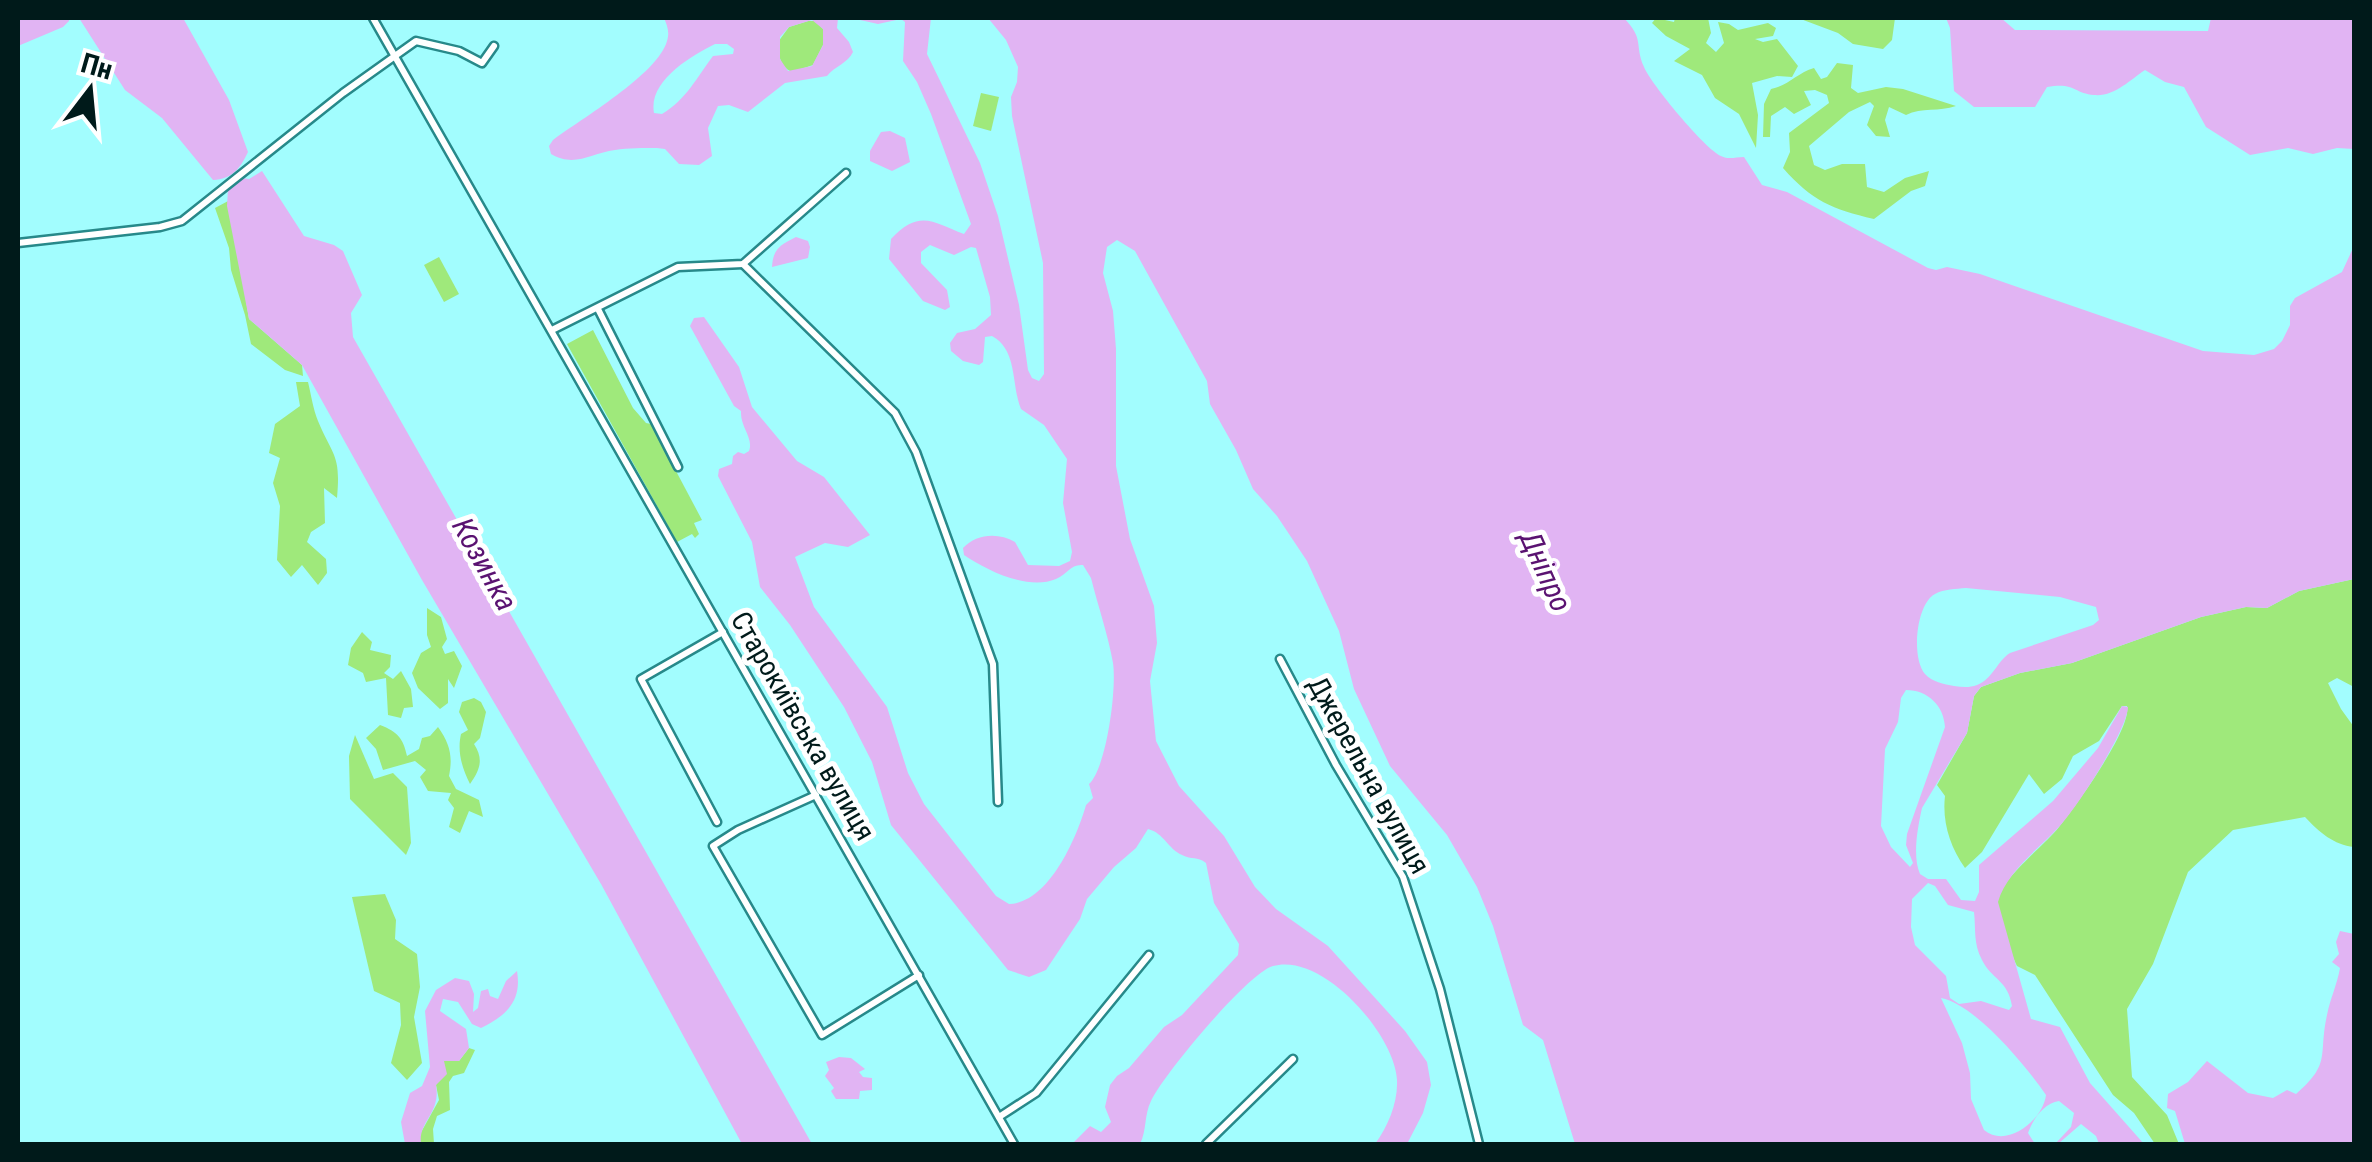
<svg xmlns="http://www.w3.org/2000/svg" width="2372" height="1162" font-family="'Roboto Condensed',sans-serif">
<style>
.green{fill:#9fe97b}
.water{fill:#e1b4f3;fill-rule:evenodd}
.lines{fill:none;stroke-linecap:round;stroke-linejoin:round}
.minor-casing{stroke:#27898a;stroke-width:11}
.minor{stroke:#fff;stroke-width:6}
.labels{text-anchor:middle;dominant-baseline:central;stroke-width:10;stroke-linejoin:round;paint-order:stroke}
.street-label{font-size:28px;fill:#001a1a;stroke:#fff}
.water-label{font-size:30px;font-style:italic;fill:#5a1271;stroke:#fff}
</style>
<rect width="100%" height="100%" fill="#a2fdfe"/>
<g class="green">
<polygon points="1656,18 1674,22 1675,18 1708,18 1711,33 1706,43 1716,52 1724,43 1718,22 1729,24 1738,30 1768,23 1776,28 1773,36 1755,39 1763,42 1777,39 1798,66 1792,77 1777,76 1752,83 1758,115 1756,148 1739,114 1715,98 1702,75 1674,61 1690,49 1666,36 1652,23"/>
<polygon points="1798,18 1895,18 1892,40 1883,49 1853,44 1838,33"/>
<path d="M808,21H816L823,29V45L813,65L792,72C779,66 779,55 778,42L789,27Z"/>
<path d="M1837,63L1853,65L1851,88L1858,93L1886,87L1903,89L1956,106C1939,112 1922,107 1906,115L1889,107L1885,120L1890,137L1876,136L1867,125L1874,106L1870,102L1849,112L1809,146L1814,165L1825,170L1842,164H1865L1867,187L1884,192L1905,178L1929,171L1925,186L1911,191L1874,219C1832,209 1812,201 1783,168L1790,152L1789,133L1829,103L1827,95L1815,90L1804,91L1811,105L1794,114L1785,107L1771,116L1770,137H1763L1764,104L1771,89C1788,86 1797,73 1814,68L1821,79L1827,77Z"/>
<polygon points="981,93 999,97 991,131 973,126"/>
<polygon points="230,200 249,319 302,365 303,376 285,370 251,344 245,315 231,270 229,248 215,208"/>
<polygon points="439,257 459,294 444,302 424,265"/>
<polygon points="593,330 633,408 646,423 651,424 702,520 694,523 699,534 695,538 692,534 677,542 567,344"/>
<path d="M296,382H308C311,394 313,409 318,421C333,457 341,454 337,498L324,488L325,523L311,532L307,542L326,559L327,573L318,585L302,565L291,577L277,560L280,506L273,483L280,458L269,453L275,424L300,406Z"/>
<path d="M2354,579V687L2337,678L2328,683L2341,709L2354,727V847C2334,845 2319,832 2305,817L2233,830L2188,872L2153,964L2127,1009L2132,1077L2167,1115L2179,1144H2155L2134,1113L2113,1095L2035,975L2017,966C2011,953 1995,911 1998,898C2004,876 2045,845 2059,827C2075,807 2132,729 2127,706H2122L2099,741L2073,756L2062,779L2044,794L2029,774L1982,852L1965,868C1950,847 1942,822 1945,796L1937,785L1967,733L1974,696L1981,687L2020,673L2072,663L2201,617L2246,607L2267,608L2299,591Z"/>
<polygon points="427,608 441,617 447,639 442,647 445,654 454,651 462,666 454,688 448,679 448,703 440,709 418,688 412,673 421,653 431,647 427,635"/>
<polygon points="362,632 372,642 370,650 391,655 390,667 384,673 393,679 401,671 411,689 413,707 404,708 401,718 388,715 386,678 366,682 363,673 348,665 351,648"/>
<path d="M474,698L481,702L486,712L480,738L474,744C484,759 480,770 470,784C462,768 457,752 461,734L468,730L459,712L462,702Z"/>
<path d="M380,725C398,732 403,738 407,756L419,749L422,738L430,736L438,727C450,744 453,756 449,776L456,789L479,800L483,817L469,811L460,833L449,827L454,808L448,800L451,793L428,791L420,777L426,770L415,761L383,770L376,749L366,738Z"/>
<polygon points="355,735 374,779 393,773 407,787 411,843 406,855 350,799 349,756"/>
<polygon points="385,894 396,920 395,939 417,954 420,987 414,1017 422,1063 407,1080 391,1063 401,1025 400,1003 374,991 352,897"/>
<polygon points="469,1048 475,1050 464,1073 453,1076 449,1082 450,1110 437,1116 433,1129 434,1144 421,1144 419,1136 439,1100 436,1085 444,1061 459,1061"/>
</g>
<g class="water">
<polygon points="18,18 69,18 69,21 63,27 18,46"/>
<path d="M79,18H183L229,100L248,152C240,169 232,179 213,180L162,118L125,90Z"/>
<path d="M664,18H838L837,28L849,42L853,52C848,63 835,66 827,76L785,83L748,112L729,105L718,106L708,128L712,156L699,165L679,164L665,149L657,148C644,148 628,148 615,150C591,153 575,168 551,154L549,146L553,140C581,119 658,74 667,41C670,32 667,25 664,18ZM812,20L823,29V45L812,66L788,71L780,59V37L789,27ZM715,44H727L734,49L733,54L713,56C697,77 686,100 662,114L654,113C648,81 691,56 715,44Z"/>
<path d="M851,18H931L927,54L980,163L998,216L1019,305L1028,370L1032,378L1039,381L1044,374L1043,263L1012,116L1011,97L1017,82L1018,67L1006,40L988,18H1624C1645,40 1634,44 1644,67C1651,84 1705,149 1721,156C1729,160 1735,157 1744,157L1762,185L1787,192L1928,268L1936,270L1947,267L1980,274L2203,351L2254,355L2274,349L2282,341L2290,325V306L2295,298L2342,272L2354,246V579L2299,591L2267,608L2246,607L2201,617L2072,663L2020,673L1981,687L1974,696L1967,733L1922,808C1918,826 1912,856 1920,874L1928,879H1946L1961,900L1975,901L1979,892V865L2053,801L2098,748L2122,706L2128,707C2127,731 2075,811 2057,829C2037,850 2006,873 1998,902L2031,1019L2060,1027L2090,1083L2144,1144H2099L2096,1136L2081,1124L2058,1144H2055L2071,1127L2074,1113L2059,1101C2044,1103 2033,1119 2028,1133L2035,1144H1575L1543,1040L1523,1025L1493,926L1477,887L1447,835L1390,766L1354,689L1339,631L1307,561L1277,516L1253,489L1236,450L1210,404L1207,381L1135,251L1117,240L1107,247L1103,273L1113,311L1116,349V466L1130,539L1154,606L1157,643L1150,681L1156,741L1179,786L1224,836L1255,887L1276,909L1328,946L1405,1031L1427,1062L1431,1085L1423,1113L1407,1144H1375C1388,1126 1398,1103 1397,1080C1395,1035 1323,952 1273,966C1248,973 1163,1075 1151,1101C1144,1115 1147,1130 1140,1144H1072L1090,1126L1101,1132L1111,1122L1105,1107L1110,1085L1117,1076L1129,1068L1164,1027L1182,1015L1238,955L1239,944L1214,903L1206,863C1197,856 1192,860 1182,855C1168,849 1164,833 1148,829L1136,848L1114,867L1087,899L1080,919L1046,970L1029,977L1008,970L891,825L872,762L844,707L790,625L760,587L752,542L718,476L719,469L732,464L733,456L738,452L744,454L749,451C754,438 740,427 741,411L734,406L690,326L694,318L704,317L739,367L752,407L797,461L824,477L870,535L848,547L825,543L795,557L814,607L887,707L908,773L924,804L996,896L1009,904C1049,903 1077,837 1086,805L1093,798L1089,784C1106,769 1117,690 1113,663C1108,635 1098,606 1091,578L1083,565C1070,564 1068,574 1056,579C1028,591 986,570 964,555L963,548C976,534 998,532 1015,542L1028,565L1059,566L1070,561L1072,552L1063,503L1067,459L1044,425L1021,409C1011,385 1018,350 992,336L985,337L983,362L979,365L963,361L951,351L950,343L957,333L975,329L991,315L990,297L976,248L971,247L954,255L930,245L921,252V263L947,290L950,307L945,310L923,301L889,259L891,239C920,208 934,223 964,234L971,224L931,114L917,82L903,61L905,22L901,19L878,24ZM1966,588L2060,597L2096,607L2099,620L2093,625L2010,653C1997,661 1993,679 1977,685C1969,688 1962,687 1954,686C1944,684 1932,682 1925,674C1911,658 1916,604 1935,594C1944,589 1956,589 1966,588ZM1906,690C1928,690 1944,706 1945,727L1907,834L1906,845L1913,863L1910,867L1891,847L1881,826L1885,749L1898,722L1901,698ZM1928,883L1935,886L1948,905L1974,912C1976,929 1973,943 1982,960C1992,980 2008,980 2012,1006L2009,1010L1981,1001L1959,1004L1950,998L1946,976L1915,945L1911,927L1912,899ZM1941,998C1976,1005 2026,1066 2046,1095C2043,1120 2007,1149 1984,1130L1971,1099L1970,1073L1962,1043Z"/>
<path d="M1946,18H2001L2015,30L2208,31L2211,18H2354V149L2337,148L2313,154L2288,148L2250,155L2206,127L2184,87L2165,82L2145,70C2130,80 2114,97 2094,95C2073,93 2075,82 2047,87L2035,107H1974L1954,91L1950,28Z"/>
<polygon points="890,131 905,138 910,162 892,171 870,161 870,151 881,132"/>
<polygon points="262,171 304,236 334,245 343,251 362,295 351,313 353,337 812,1144 742,1144 601,884 422,580 302,365 249,319 227,206 228,189 242,178 249,179"/>
<path d="M796,237L808,241L810,247L808,258L772,267C773,249 780,245 796,237Z"/>
<path d="M2340,931L2354,934V1144H2185L2175,1111L2167,1108L2168,1094L2188,1082L2207,1061L2248,1093L2273,1098L2287,1090L2296,1094C2332,1063 2318,1056 2327,1015C2330,999 2337,985 2340,968L2332,962L2339,954L2336,942Z"/>
<path d="M517,971C522,1001 507,1015 481,1028L472,1024L458,1002L443,999L440,1011L466,1029L469,1048L459,1061H444L447,1074L436,1085C441,1114 418,1121 421,1144H405L401,1122L410,1093L422,1086L430,1067L425,1011L436,990L455,978L469,981L474,994L473,1012L478,1008L481,991L488,989L490,996L498,999L506,981Z"/>
<polygon points="839,1057 851,1058 865,1069 859,1072 863,1077 872,1078 872,1090 860,1091 859,1099 836,1099 831,1091 834,1088 825,1076 829,1070 826,1062"/>
</g>
<g class="lines">
<g class="minor-casing">
<g id="minor">
<polyline points="373,18 1014,1144"/>
<polyline points="18,243 160,227 182,221 343,93 416,41 459,51 482,63 494,46"/>
<polyline points="743,264 895,413 916,452 993,664 998,802"/>
<polyline points="598,309 678,467"/>
<polyline points="552,330 678,267 743,264 846,173"/>
<polyline points="1280,659 1336,765 1403,877 1440,989 1479,1144"/>
<polyline points="816,795 738,830 713,846 822,1035 919,975"/>
<polyline points="717,822 641,679 723,632"/>
<polyline points="999,1117 1036,1093 1149,955"/>
<polyline points="1206,1144 1293,1059"/>
</g>
</g>
<use href="#minor" class="minor"/>
</g>
<g class="labels">
<g class="street-label">
<text transform="translate(803 726) rotate(60)">Старокиївська вулиця</text>
<text transform="translate(1369 775) rotate(61)">Джерельна вулиця</text>
</g>
<g class="water-label">
<text transform="translate(485 564) rotate(61)">Козинка</text>
<text transform="translate(1546 571) rotate(66)">Дніпро</text>
</g>
</g>
<rect width="2372" height="1162" fill="none" stroke="#001a1a" stroke-width="40"/>
<g transform="translate(90 90) rotate(16)" stroke="#ffffff" stroke-width="8" paint-order="stroke">
<path d="M0-8L18 38L0 25L-18 38Z" fill="#001a1a"/>
<text y="-15" font-size="28" font-weight="bold" text-anchor="middle" fill="#001a1a">Пн</text>
</g>
</svg>
